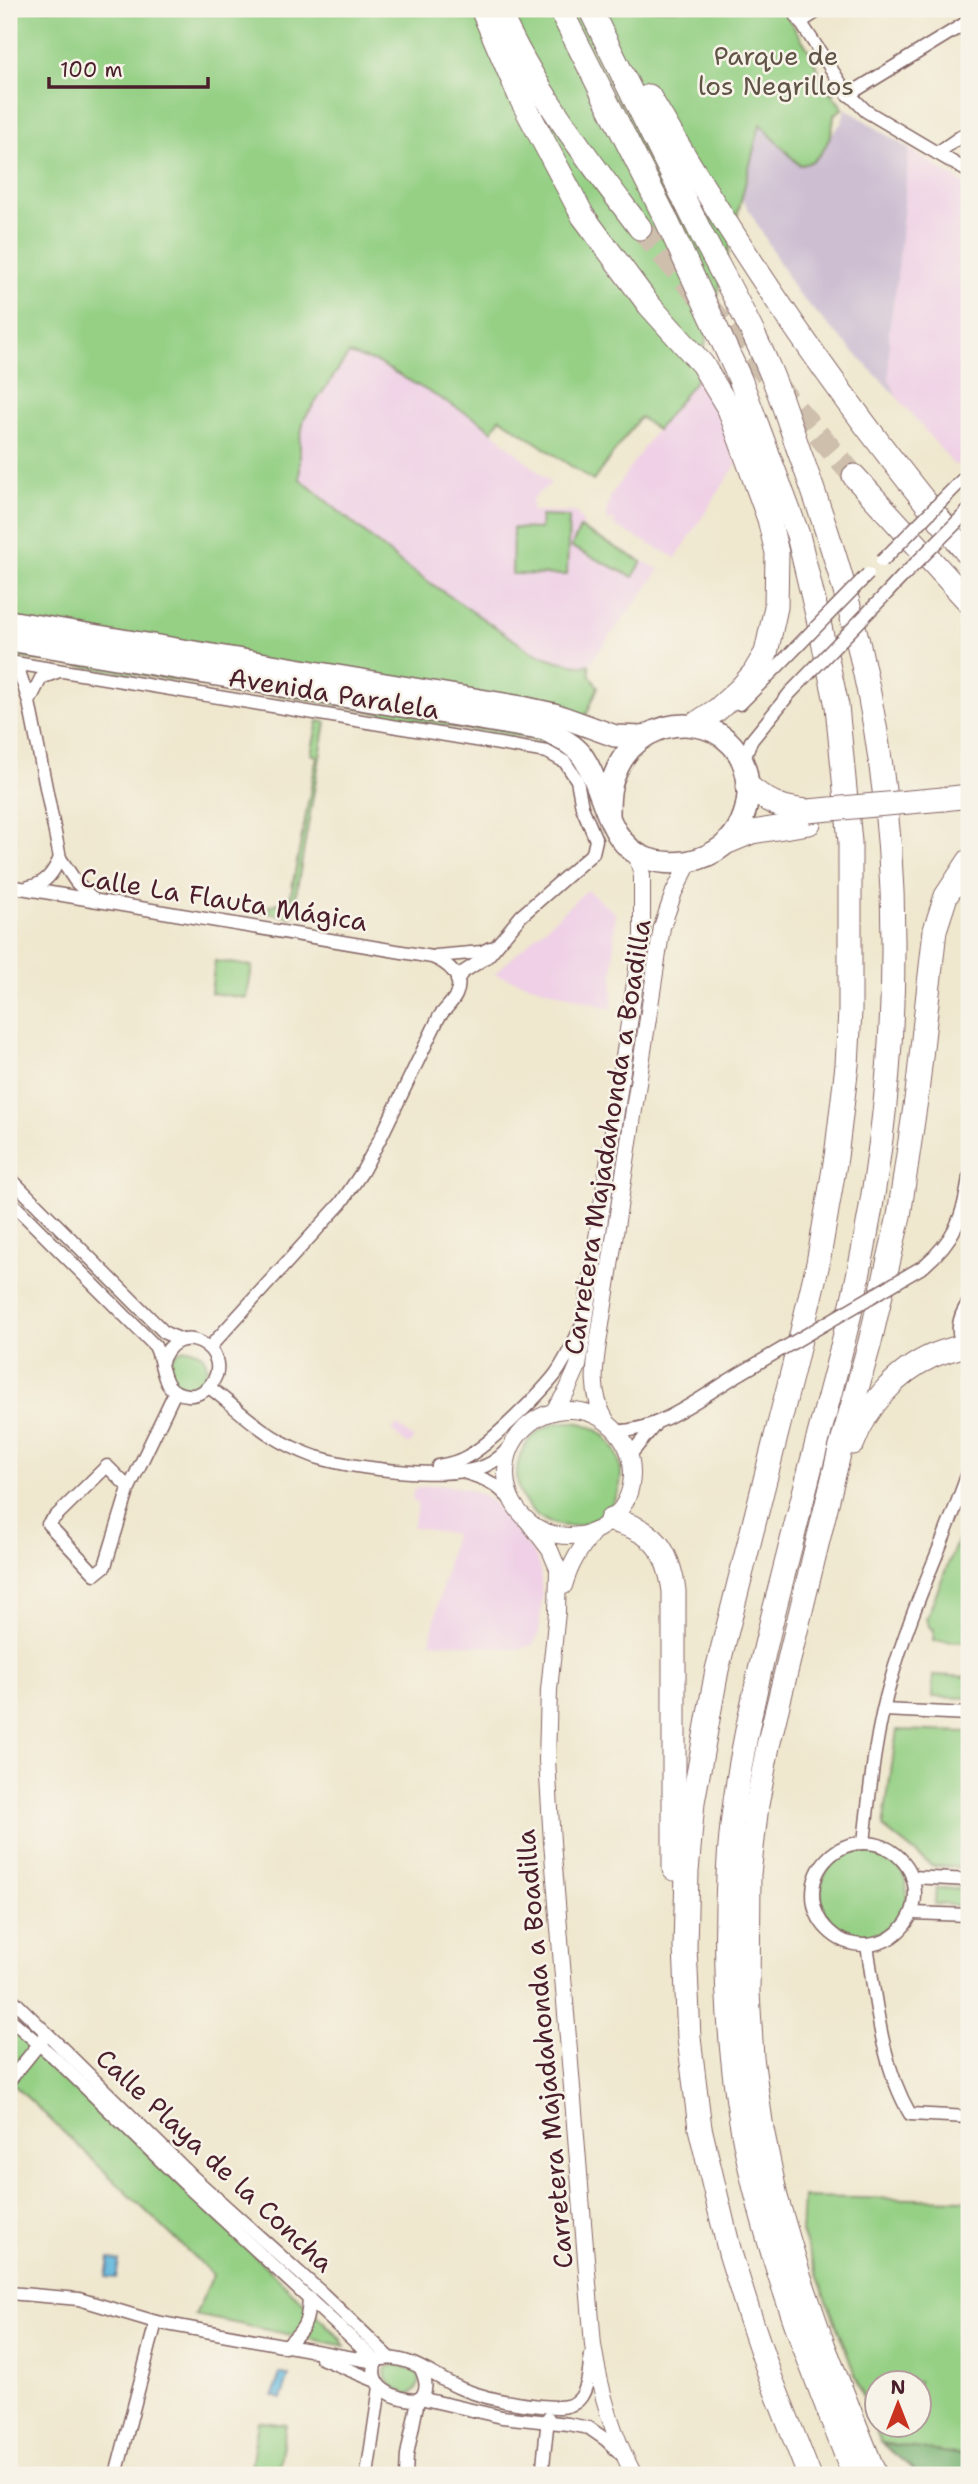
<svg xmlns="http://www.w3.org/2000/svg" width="978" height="2484" font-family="'Shantell Sans',sans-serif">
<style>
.built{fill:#efd0e6}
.industrial{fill:#cdbed2}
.green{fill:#95d085;stroke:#707858;stroke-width:2;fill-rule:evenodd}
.forest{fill:#78b272;stroke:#61684e;stroke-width:2}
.water{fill:#61b7dd;stroke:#566b84;stroke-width:2}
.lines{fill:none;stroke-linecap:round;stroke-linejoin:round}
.motorway-tunnel{stroke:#cebfad;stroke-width:23;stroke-dasharray:23 11;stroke-linecap:butt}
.minor-casing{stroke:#846564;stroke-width:15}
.tertiary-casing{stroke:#846564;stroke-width:18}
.trunk-casing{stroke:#846564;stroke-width:24}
.motorway-casing{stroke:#846564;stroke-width:25}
.minor{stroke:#fff;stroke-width:12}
.tertiary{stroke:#fff;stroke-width:16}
.trunk{stroke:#fff;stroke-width:21}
.motorway{stroke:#fff;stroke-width:23}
.minor-bridge-casing{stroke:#846564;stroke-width:15;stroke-linecap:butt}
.motorway-bridge-casing{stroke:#846564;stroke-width:25;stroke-linecap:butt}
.minor-bridge{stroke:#fff;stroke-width:12}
.motorway-bridge{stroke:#fff;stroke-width:23}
.labels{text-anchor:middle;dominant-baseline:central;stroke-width:5;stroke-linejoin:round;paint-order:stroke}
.park-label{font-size:26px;fill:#605446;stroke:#f7f3e8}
.street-label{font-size:26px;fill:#4a1f2b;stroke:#f7f3e8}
</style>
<rect width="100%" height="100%" fill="#f7f3e8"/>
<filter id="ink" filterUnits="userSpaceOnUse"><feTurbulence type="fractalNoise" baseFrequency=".0143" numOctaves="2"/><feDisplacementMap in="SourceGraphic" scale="14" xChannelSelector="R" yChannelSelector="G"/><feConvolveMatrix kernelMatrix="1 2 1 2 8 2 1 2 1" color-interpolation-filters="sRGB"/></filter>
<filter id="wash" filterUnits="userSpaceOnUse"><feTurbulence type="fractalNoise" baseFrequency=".00686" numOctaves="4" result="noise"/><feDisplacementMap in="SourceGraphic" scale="28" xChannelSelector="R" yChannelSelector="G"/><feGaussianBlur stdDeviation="1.57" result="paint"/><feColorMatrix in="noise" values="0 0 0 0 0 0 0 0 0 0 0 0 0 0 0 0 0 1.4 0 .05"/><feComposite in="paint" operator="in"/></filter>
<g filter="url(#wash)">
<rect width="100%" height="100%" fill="#efe7ce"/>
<g class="built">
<polygon points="909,149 969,187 969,454 955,466 897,397 889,378 889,330 897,280"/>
<polygon points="349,354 377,363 480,421 551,483 532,499 532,511 576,512 584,524 582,528 660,570 589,664 583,666 558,661 532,652 401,563 300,479 300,440 304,419"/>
<polygon points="697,378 710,396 737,463 676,558 613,525 615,521 612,519 609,523 606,514 610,497 648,441"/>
<polygon points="587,890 615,913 612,1009 494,974"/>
<polygon points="397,1425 414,1439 408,1445 392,1431"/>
<polygon points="439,1484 467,1489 484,1495 497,1507 533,1553 540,1566 542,1598 539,1634 533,1645 518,1649 430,1642 454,1534 412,1527 418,1505 413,1500 412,1492 419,1487"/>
</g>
<polygon class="industrial" points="845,108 909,149 897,280 889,330 889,378 897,397 797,293 742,198 761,123 800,165 820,156 826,142 842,122"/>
<g class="green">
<path d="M9,9H782L810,52L829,93L835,91L832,94L843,108L834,115C833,136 822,164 799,165L760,124L697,378L657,430L640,417L593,481L500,418L492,431L480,421L378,363L349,354L304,419L300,440V479L401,563L532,652L558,661L583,666L589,664L590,675L598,687L570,754L551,745L515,736L462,729L307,699L9,656Z"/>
<polygon points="541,516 569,517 567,575 512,574 513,528 540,529"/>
<polygon points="580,528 642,562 633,577 571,547"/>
<polygon points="318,721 326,722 292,917 255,911 255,909 268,911 270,905 275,906 276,903 289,904 317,756 311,754"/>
<polygon points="215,961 252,966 247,998 211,993"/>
<circle cx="188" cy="1368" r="19"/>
<circle cx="569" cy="1474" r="52"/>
<polygon points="969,1512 969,1642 933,1641 934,1629 930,1628 926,1619"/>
<polygon points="933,1675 969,1677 969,1698 932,1697"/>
<polygon points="897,1730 969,1732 969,1868 932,1866 883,1827"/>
<circle cx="864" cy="1893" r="43"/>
<polygon points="936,1888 969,1889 969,1906 935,1904"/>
<polygon points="9,2027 129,2135 339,2337 345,2346 195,2315 213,2275 9,2080"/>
<path d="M803,2197L969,2200V2456L881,2443L801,2232ZM876,2382H918V2424H876Z"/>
<path d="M396,2364C402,2366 409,2368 414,2371C426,2378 417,2391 408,2394C397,2390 382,2382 386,2368Z"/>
<polygon points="258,2421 286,2425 278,2475 250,2475"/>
</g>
<polygon class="forest" points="881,2443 969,2456 969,2475 920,2475"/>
<g class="water">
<polygon points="109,2259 119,2261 116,2278 106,2277"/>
<polygon points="280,2373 289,2376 281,2399 273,2396"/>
</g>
</g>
<g filter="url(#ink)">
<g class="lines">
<polyline class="motorway-tunnel" points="640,228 854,476"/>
<g class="minor-casing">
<g id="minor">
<polyline points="792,9 845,90 866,111 969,172"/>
<polyline points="801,22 821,9"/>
<polyline points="848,95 969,21"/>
<polyline points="937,153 969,131"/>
<polyline points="885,595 901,578"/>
<polyline points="9,662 547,752 565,762 577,780 582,807 596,840 593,853 521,916 488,956 462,973 457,980"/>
<polyline points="9,664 20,674 29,702 60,858 76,882 94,900"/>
<polyline points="29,702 41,678 57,672"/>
<polyline points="740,704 782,662"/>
<polyline points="743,762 751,741 790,693"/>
<path d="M9,886L432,957C447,963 465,976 456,995C453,1002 444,1010 439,1017L382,1135L362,1172L341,1203L209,1348"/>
<path d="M29,887C46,884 53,873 60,858"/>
<polyline points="436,956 482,952 490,948"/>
<polyline points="9,1177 165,1333 182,1340"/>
<path d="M9,1200L155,1346C165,1365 159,1393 188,1395C197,1396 206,1391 211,1384C237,1350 174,1314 161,1365"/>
<path d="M924,1266C954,1240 964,1217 969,1177"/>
<path d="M965,1349C955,1333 958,1317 969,1302"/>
<path d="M209,1387C230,1403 250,1422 272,1436C285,1444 302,1452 316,1457C353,1468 448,1481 485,1466C497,1461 504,1453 513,1443"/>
<path d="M617,1431C659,1432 705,1394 741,1373"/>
<polyline points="630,1455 654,1426"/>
<path d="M438,1466C449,1464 459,1462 468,1456C489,1445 540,1394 555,1375C566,1360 573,1343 581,1327"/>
<path d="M466,1473C490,1480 498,1485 514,1504"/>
<polyline points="129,1488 107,1466 48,1524 95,1574 105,1566 129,1488 175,1392"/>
<polyline points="883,1710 969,1714"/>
<path d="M864,1843C870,1788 875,1733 891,1680C911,1608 945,1541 969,1470"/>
<circle cx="864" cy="1894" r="51"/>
<polyline points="912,1877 969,1880"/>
<polyline points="912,1913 969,1915"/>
<path d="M867,1945C876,2002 881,2064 910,2114L969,2117"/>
<polyline points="9,1996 193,2177 323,2294 390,2358"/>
<polyline points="9,2018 55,2058 187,2186 377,2362"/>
<polyline points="9,2081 44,2038"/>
<polyline points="9,2293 79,2299 156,2322 375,2362"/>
<path d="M285,2347C304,2329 308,2325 309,2298"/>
<polyline points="321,2358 376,2381"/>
<path d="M383,2359C411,2355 436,2379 462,2389C488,2399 514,2404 541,2406C554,2407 572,2410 581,2397C589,2385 589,2369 591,2355"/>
<path d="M376,2362C366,2389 398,2400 418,2400C429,2391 426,2380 421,2369"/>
<polyline points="420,2398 502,2417 568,2424 589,2428 605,2439 623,2456"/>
<polyline points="116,2475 156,2322"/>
<polyline points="367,2475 380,2387"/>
<polyline points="406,2475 407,2455 418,2400"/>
<polyline points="542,2475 548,2418"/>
</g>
</g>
<g class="tertiary-casing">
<g id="tertiary">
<circle cx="569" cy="1473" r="63"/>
<polyline points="553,1412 567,1391 578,1366 642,936 642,875 636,853"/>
<path d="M607,1422C586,1389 597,1354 602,1318L662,927L674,892L690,861"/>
<path d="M527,1520L550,1550L558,1569L557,1612L549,1690L547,1760L552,1842L593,2345C600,2391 612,2434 634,2475"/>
<path d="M564,1586C570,1564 580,1549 594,1531"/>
</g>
</g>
<g class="trunk-casing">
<g id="trunk">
<polyline points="9,621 522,707 554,714 615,736 643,737"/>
<path d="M9,640L545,730C558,737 572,743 581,754C605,786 604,844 648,859C673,867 703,862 723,846C739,833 747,813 748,794C751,710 642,702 615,774C609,787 609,802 609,816"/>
</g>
</g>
<g class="motorway-casing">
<g id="motorway">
<polyline points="482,9 521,99 583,216 649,305 702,364 729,409 769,519 777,553 776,607 766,653 754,673 740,689 717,710 694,725"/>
<path d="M498,9C533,89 588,159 640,228"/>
<polyline points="560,9 666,219 740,379 798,535 820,627 837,706 850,842 850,1011 847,1065 836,1157 818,1263 794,1365 717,1670 693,1802 687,1872 685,1947 689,2038 700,2128 730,2253 749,2314 770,2376 809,2475"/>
<path d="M590,9C628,86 666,163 704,239C726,281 750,323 768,366C780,393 789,422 799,451C818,503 836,556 850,610C878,717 893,831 893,941C894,1086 872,1233 835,1374C814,1453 794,1531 774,1611C753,1698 732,1786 728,1876C723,1987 731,2102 760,2208C784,2300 819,2387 854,2475"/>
<path d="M649,96C743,258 848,412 969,555"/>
<polyline points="854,476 969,602"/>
<path d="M748,786C767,802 782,809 808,811"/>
<polyline points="943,799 969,796"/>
<polyline points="728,842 752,832 809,823"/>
<path d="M853,1443C866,1407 896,1372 932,1356C941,1352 952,1349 963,1346"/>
<path d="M611,1520C654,1530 668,1549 674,1591V1869"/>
<polyline points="875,2475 824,2347 799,2275 776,2197 762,2129 752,2058 748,1993 749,1874 757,1805 768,1746 839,1454 870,1342 899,1216 917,1093 935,930 946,896 969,861"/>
</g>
</g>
<use href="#minor" class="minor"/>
<use href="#tertiary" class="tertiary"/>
<use href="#trunk" class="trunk"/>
<use href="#motorway" class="motorway"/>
<g class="minor-bridge-casing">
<g id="minor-bridge">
<polyline points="882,561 967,475"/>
<polyline points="901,578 969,510"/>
<polyline points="782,662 868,574"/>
<polyline points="790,693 885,595"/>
<polyline points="741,1373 924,1266"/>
</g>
</g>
<g class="motorway-bridge-casing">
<polyline id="motorway-bridge" points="808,811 943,799"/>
</g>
<use href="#minor-bridge" class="minor-bridge"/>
<use href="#motorway-bridge" class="motorway-bridge"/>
</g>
</g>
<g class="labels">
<g class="park-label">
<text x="776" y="55">Parque de<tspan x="776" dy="30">los Negrillos</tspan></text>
</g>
<g class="street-label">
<text transform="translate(334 693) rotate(9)">Avenida Paralela</text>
<text transform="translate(224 899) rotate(9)">Calle La Flauta Mágica</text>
<text transform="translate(607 1137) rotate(-81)">Carretera Majadahonda a Boadilla</text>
<text transform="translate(544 2049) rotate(-95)">Carretera Majadahonda a Boadilla</text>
<text transform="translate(215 2160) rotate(43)">Calle Playa de la Concha</text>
</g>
</g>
<rect width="978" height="2484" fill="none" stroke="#f7f3e8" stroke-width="35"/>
<g transform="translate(898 2404)"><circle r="33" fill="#f7f3e8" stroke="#b29e9c" stroke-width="2"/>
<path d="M0-5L12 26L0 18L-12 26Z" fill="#c8321e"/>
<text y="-10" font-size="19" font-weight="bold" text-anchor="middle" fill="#4a1f2b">N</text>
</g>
<path d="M49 77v10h159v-10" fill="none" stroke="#4a1f2b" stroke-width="3.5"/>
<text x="60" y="77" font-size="21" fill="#4a1f2b" stroke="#f7f3e8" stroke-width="5" paint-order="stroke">100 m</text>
</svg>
